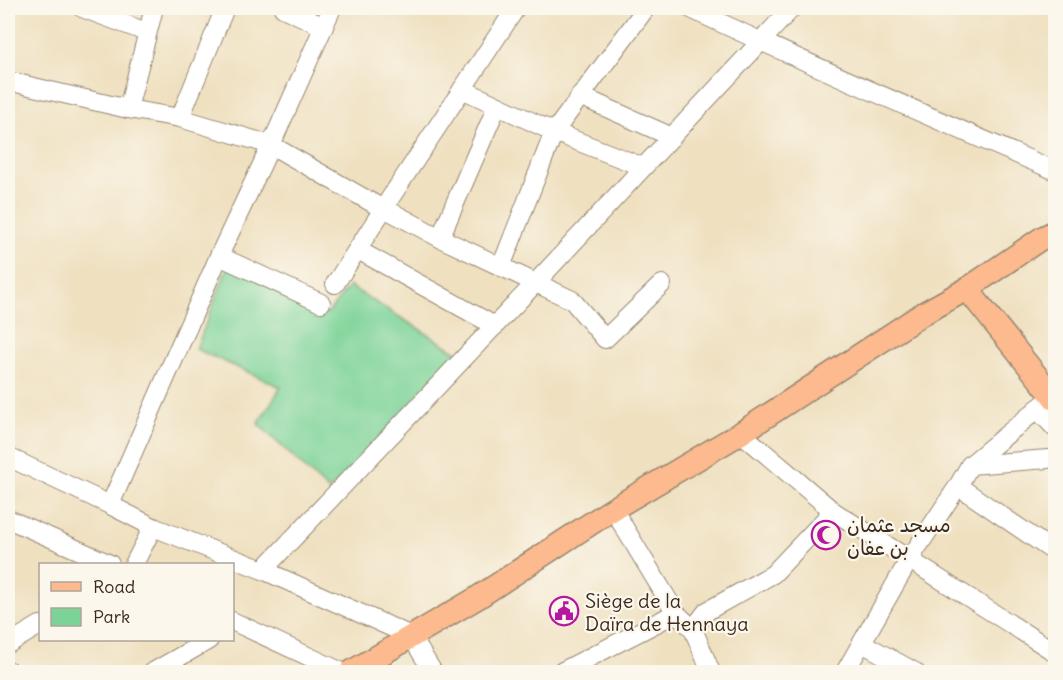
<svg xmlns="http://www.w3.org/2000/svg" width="1063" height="680" font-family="Delius,'Playpen Sans Arabic',sans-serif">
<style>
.green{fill:#7cd397;stroke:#5c7e5a;stroke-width:1.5}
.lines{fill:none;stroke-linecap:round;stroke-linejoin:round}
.minor-casing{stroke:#95856f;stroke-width:20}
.major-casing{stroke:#95856f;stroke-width:25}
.minor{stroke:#fff;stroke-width:18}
.major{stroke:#fcba8e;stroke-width:22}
.labels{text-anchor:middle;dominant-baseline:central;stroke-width:4.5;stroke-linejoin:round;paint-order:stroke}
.poi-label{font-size:20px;fill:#3b2a1e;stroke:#fbf7ec;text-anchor:start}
</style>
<rect width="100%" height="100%" fill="#fbf7ec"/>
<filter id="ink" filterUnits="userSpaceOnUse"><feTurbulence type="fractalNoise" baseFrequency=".0167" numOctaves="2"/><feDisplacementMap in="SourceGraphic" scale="12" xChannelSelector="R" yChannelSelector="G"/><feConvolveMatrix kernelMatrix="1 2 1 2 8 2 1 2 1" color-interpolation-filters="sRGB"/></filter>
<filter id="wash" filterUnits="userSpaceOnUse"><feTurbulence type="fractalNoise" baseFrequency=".008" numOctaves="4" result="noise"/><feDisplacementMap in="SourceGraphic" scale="24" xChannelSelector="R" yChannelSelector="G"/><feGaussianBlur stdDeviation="1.35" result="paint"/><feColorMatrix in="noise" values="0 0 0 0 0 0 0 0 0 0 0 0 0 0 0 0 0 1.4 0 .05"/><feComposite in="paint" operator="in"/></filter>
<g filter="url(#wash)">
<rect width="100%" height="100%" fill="#efe0c0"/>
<polygon class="green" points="228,266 328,313 349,286 460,354 329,491 258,424 281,387 196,349"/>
</g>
<g filter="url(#ink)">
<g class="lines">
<g class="minor-casing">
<g id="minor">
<polyline points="82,8 146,32"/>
<polyline points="283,8 324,27"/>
<path d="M689,8C810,65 932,118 1056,171"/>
<polyline points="8,81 128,109 180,118 271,145 383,209 384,208 440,238 572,300 605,339 662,284"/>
<polyline points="462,89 554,132 643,167"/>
<polyline points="580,96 672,137"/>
<polyline points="128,109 154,8"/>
<polyline points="180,118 225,8"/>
<polyline points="383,209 516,8"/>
<polyline points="440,238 497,106"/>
<polyline points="358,250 495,326"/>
<polyline points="219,256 321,303"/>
<polyline points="501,267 554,132 646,8"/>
<polyline points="335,284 384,208"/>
<polyline points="1037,409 1056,429"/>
<polyline points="741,433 833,511 1056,653"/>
<polyline points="8,457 110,505 153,527 263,570 411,636 433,672"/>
<polyline points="970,465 1052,397"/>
<polyline points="958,486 1056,553"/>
<polyline points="110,505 219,256 271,145 332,8"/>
<polyline points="613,509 676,613 693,629 711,672"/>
<polyline points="8,519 110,564"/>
<polyline points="134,564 153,527"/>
<polyline points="263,570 541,277 792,8"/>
<polyline points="232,621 342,672"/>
<polyline points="693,629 707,611 773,574 833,511"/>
<polyline points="862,643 915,672"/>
<polyline points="8,644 40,625"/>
<polyline points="8,670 9,672"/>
<polyline points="153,672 209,640"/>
<polyline points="561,672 676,613"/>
<polyline points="845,672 909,560 958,486 970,465 1048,459"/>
</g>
</g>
<g class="major-casing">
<g id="major">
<polyline points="967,289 1056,400"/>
<polyline points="351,672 477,598 613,509 741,433 924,313 967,289 1042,238 1056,231"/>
</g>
</g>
<use href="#minor" class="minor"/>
<use href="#major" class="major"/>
</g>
</g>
<defs>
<g id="mosque-ring" transform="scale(1.5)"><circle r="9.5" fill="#fbf7ec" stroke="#b5179e" stroke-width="1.5"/><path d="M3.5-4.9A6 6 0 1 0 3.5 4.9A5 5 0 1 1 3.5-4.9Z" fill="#b5179e"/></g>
<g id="civic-ring" transform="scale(1.5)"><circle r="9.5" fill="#fbf7ec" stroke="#b5179e" stroke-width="1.5"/><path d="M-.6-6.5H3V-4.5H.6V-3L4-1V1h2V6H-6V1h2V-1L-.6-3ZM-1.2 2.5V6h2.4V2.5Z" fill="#b5179e"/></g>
</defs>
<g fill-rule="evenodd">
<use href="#mosque-ring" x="826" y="535"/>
<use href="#civic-ring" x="564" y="611"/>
</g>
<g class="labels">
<g class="poi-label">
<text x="847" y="524">مسجد عثمان<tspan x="847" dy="23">بن عفان</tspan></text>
<text x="585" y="600">Siège de la<tspan x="585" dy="23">Daïra de Hennaya</tspan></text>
</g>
</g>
<rect width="1063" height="680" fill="none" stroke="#fbf7ec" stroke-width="30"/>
<rect x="39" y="563" width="195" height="78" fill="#fbf7ec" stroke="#aea59a" stroke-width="1.5"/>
<rect x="51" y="582" width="30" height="9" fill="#fcba8e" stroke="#aea59a" stroke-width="1.5"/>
<text x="93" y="593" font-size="18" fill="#3b2a1e">Road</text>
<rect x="51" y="608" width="30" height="18" fill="#7cd397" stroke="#aea59a" stroke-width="1.5"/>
<text x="93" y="623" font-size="18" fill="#3b2a1e">Park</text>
</svg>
